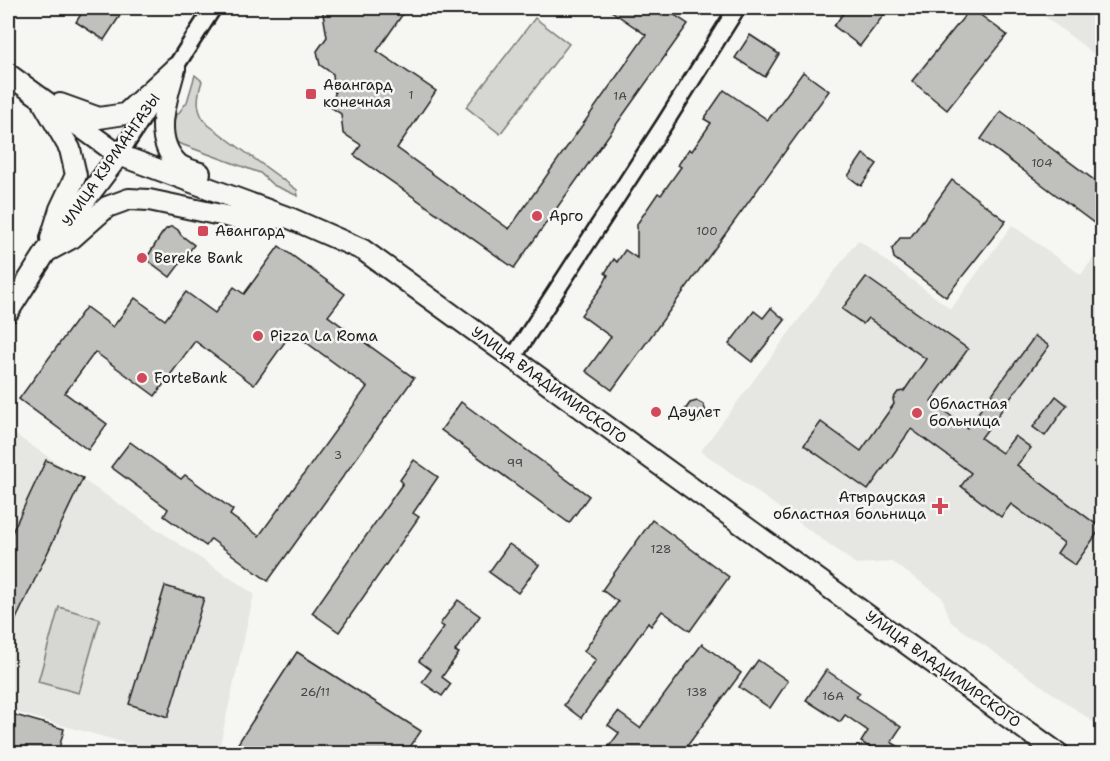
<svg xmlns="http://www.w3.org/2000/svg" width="1110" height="761" font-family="'Shantell Sans',sans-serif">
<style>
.built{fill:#e6e6e2}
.green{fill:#d6d6d2;stroke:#797977;stroke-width:1.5}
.building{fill:#c0c0bd;stroke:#1c1c1c;stroke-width:1.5}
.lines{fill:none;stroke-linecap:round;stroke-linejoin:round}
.minor-casing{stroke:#1c1c1c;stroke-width:20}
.tertiary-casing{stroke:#1c1c1c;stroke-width:24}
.minor{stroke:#f6f6f2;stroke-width:15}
.tertiary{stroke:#f6f6f2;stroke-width:20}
.poi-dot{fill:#d1495b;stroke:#f6f6f2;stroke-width:2}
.labels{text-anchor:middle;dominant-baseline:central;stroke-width:5;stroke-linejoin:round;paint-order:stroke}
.number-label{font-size:12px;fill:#454544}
.poi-label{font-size:15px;fill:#1c1c1c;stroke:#f6f6f2;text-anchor:start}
.street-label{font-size:15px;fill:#1c1c1c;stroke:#f6f6f2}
</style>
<rect width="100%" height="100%" fill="#f6f6f2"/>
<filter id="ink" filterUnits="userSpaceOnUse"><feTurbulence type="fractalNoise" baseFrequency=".0167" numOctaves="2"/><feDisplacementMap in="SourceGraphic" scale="12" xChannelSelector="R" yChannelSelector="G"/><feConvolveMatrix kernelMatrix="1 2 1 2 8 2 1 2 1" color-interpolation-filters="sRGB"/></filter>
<g filter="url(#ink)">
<g class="built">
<polygon points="1042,8 1102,8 1102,60 1039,12"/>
<polygon points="1012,225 1081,275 1102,246 1102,728 951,622 942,597 892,562 856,564 701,451 858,240 951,309"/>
<polygon points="8,430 254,594 218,753 161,753 8,710"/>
</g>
<g class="green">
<polygon points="535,18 569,44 500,134 466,107"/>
<path d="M195,75L202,81C197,97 195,110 207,124L297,190L298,196L273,185L260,173L178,143L173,137L174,119L187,102Z"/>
<polygon points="59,607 100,619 79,693 38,682"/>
</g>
<g class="building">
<polygon points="85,8 125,8 104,40 76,22"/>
<polygon points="322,8 407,8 377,51 436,91 397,148 509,229 646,35 607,8 664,8 688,24 514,268 354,155 361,145 343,133 341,114 329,106 335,94 333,74 320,65 317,51 327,37"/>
<polygon points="847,8 889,8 860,46 834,26"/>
<polygon points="971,8 1007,35 947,110 912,81"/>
<polygon points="750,35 779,54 765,77 735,58"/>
<polygon points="803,72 829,91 612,390 586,371 611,337 581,315 603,285 608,275 605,273 614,259 617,262 625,250 637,258 637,224 658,193 661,195 681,167 678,165 689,149 692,151 711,123 704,119 724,90 768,120"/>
<polygon points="1001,111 1102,186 1102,229 981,139"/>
<polygon points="863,154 877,164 861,186 848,176"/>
<polygon points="952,180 1006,221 946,297 894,258 892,249 900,238 910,238"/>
<polygon points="172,226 178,230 181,235 194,245 170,277 146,259 161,235 166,229"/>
<polygon points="279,246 345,294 328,316 414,378 268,581 211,539 206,546 164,516 168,509 111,467 130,442 181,479 185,475 233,510 230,515 259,536 367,387 292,332 254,385 195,341 155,396 95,352 65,393 107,424 88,450 19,399 86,307 113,327 135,298 165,320 186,292 215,313 234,287 244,294"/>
<polygon points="866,277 968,349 931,401 967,428 1035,336 1049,346 981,438 1002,453 1015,436 1031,448 1017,465 1101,528 1075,565 1057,553 1064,543 1011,504 1001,517 961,486 971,473 911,429 868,490 804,445 821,422 861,451 894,404 893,399 898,392 904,391 926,359 868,318 863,324 842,309"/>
<polygon points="771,308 785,320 752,362 729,344 754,311 763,318"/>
<polygon points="1056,396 1067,405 1045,436 1033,427"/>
<polygon points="697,401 703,404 706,411 705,418 696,423 689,421 682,414 690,403"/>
<polygon points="461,402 589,496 569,523 441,430"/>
<polygon points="46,460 83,478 8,636 8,541"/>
<polygon points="414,460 438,477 413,513 419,517 339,632 312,613 403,483 400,480"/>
<polygon points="652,520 729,577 690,631 662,611 651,626 648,623 581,718 564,705 596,660 584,651 618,602 602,590"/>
<polygon points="509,544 539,565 518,593 489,572"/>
<polygon points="165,586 204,598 168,717 129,704"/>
<polygon points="458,600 480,616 455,651 459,653 442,677 451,684 442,696 422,682 431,670 419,661 444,627 440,624"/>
<polygon points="702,644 741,673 682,753 604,753 619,733 608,725 618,712 640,728"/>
<polygon points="297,652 421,731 406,753 251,753 237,745"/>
<polygon points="758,660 788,681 770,708 739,687"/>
<polygon points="826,670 860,693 856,697 901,727 891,742 909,753 879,753 861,742 868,731 845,715 840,722 806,700"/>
<polygon points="8,713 64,729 58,753 8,753"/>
</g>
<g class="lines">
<g class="minor-casing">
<g id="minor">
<polyline points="119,155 213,8"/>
<polyline points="512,359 665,123 737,8"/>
</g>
</g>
<g class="tertiary-casing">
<g id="tertiary">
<path d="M175,68C167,99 151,138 178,164C183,168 194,171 200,173"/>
<polyline points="8,74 119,155 292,219 363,250 1059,754"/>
<polyline points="44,104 70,149 76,175 60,209 51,238"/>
<polyline points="60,104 99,118 125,114 175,68"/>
<polyline points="46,252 72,238 107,207 129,199 149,200 254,222 284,217"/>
<polyline points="8,312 46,252 119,155"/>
</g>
</g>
<use href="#minor" class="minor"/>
<use href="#tertiary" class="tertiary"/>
</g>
</g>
<g class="poi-dot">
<rect x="305" y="88" width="12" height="12" rx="3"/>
<circle cx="537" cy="216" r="6"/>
<rect x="197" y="225" width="12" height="12" rx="3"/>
<circle cx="142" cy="258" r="6"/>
<circle cx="258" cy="336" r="6"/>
<circle cx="142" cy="378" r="6"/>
<circle cx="656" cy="412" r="6"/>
<circle cx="917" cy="413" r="6"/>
<path d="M937 497h6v6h6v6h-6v6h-6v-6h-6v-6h6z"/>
</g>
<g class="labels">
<g class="number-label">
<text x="411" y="95">1</text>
<text x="620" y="96">1А</text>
<text x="1042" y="163">104</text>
<text x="707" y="231">100</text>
<text x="338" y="455">3</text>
<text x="515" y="463">99</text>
<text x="661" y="549">128</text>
<text x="315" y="692">26/11</text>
<text x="697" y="692">138</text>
<text x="833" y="696">16А</text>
</g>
<g class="poi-label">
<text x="323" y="85">Авангард<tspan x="323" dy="17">конечная</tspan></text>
<text x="549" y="216">Арго</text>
<text x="215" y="231">Авангард</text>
<text x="154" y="258">Bereke Bank</text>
<text x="270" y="336">Pizza La Roma</text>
<text x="154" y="378">ForteBank</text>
<text x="929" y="404">Областная<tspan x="929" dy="17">больница</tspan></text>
<text x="668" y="412">Дәулет</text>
<text x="926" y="497" text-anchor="end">Атырауская<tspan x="926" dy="17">областная больница</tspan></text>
</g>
<g class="street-label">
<text transform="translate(111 160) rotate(-55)">УЛИЦА КУРМАНГАЗЫ</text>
<text transform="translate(549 385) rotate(36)">УЛИЦА ВЛАДИМИРСКОГО</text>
<text transform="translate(943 669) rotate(36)">УЛИЦА ВЛАДИМИРСКОГО</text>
</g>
</g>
<rect width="1110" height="761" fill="none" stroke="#f6f6f2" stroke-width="30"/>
<rect x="15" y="15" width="1080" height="731" fill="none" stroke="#1c1c1c" stroke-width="2" filter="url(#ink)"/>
</svg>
